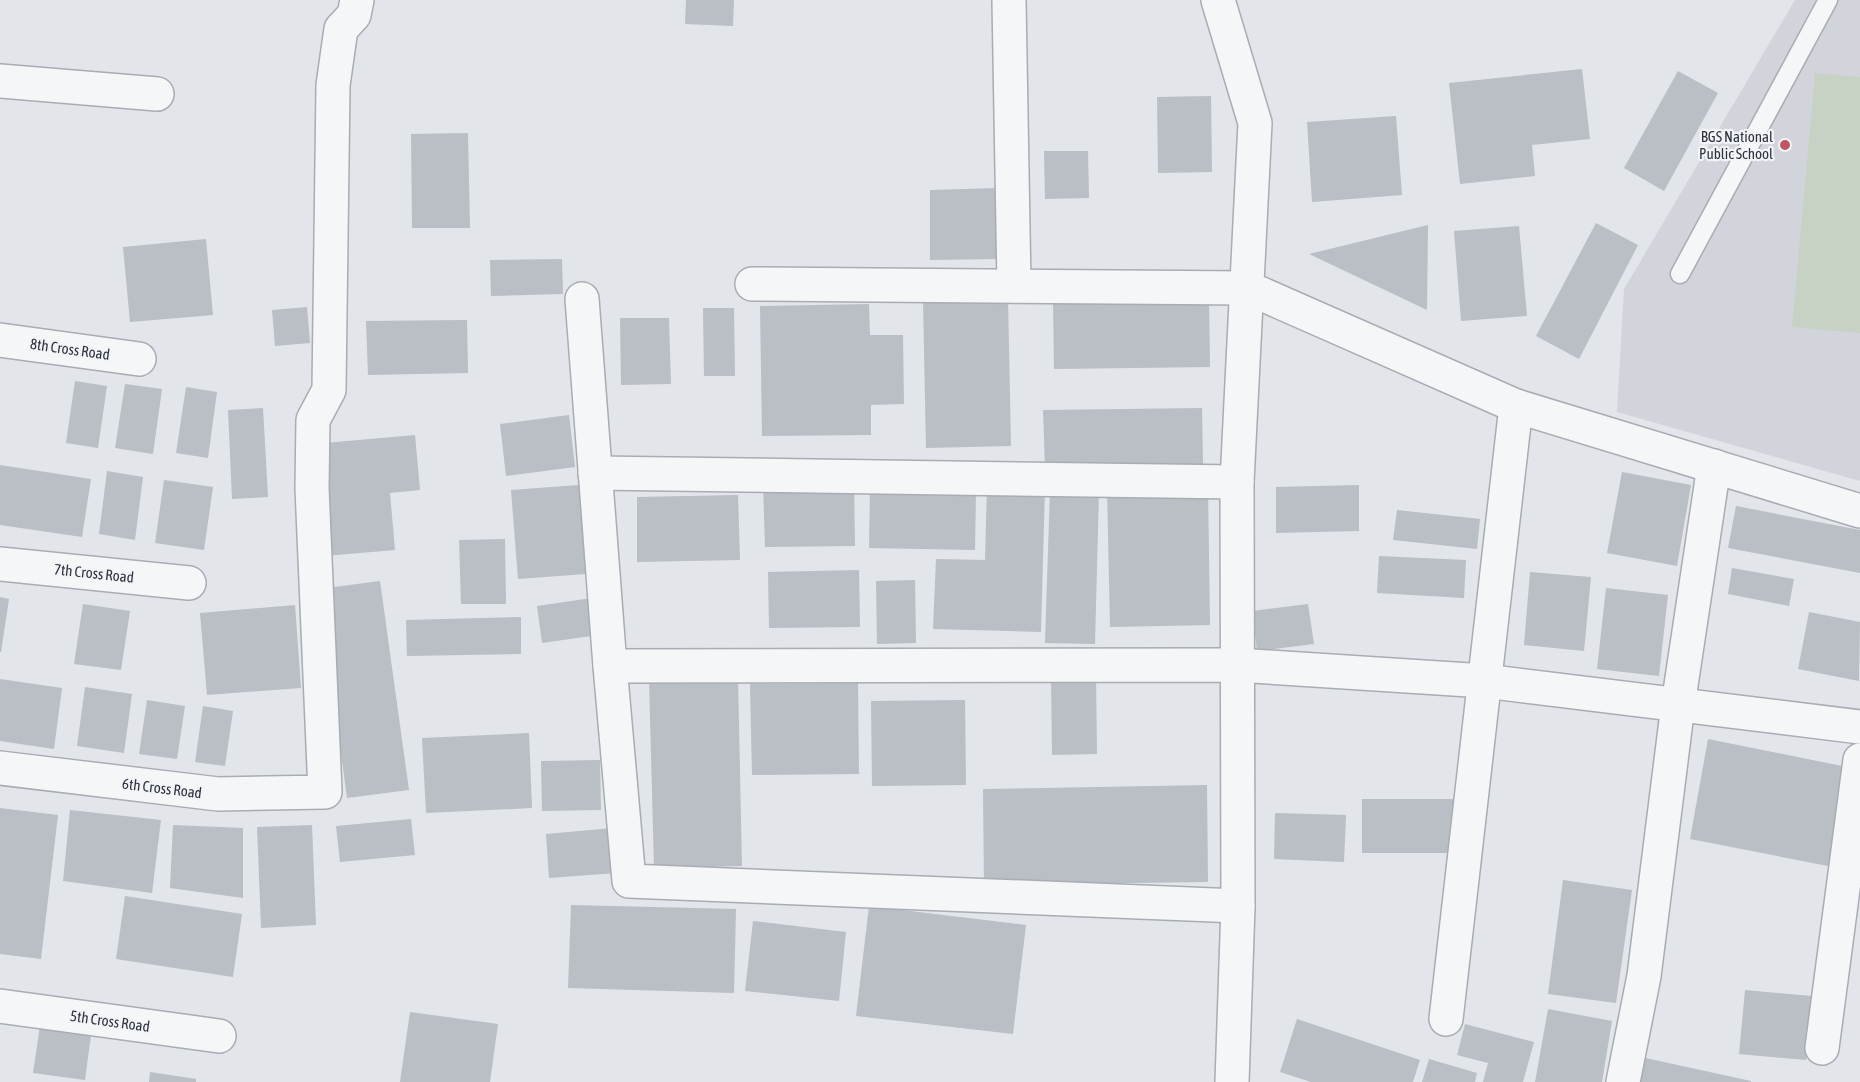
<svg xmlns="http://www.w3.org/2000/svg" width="1860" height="1082" font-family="'Asap Condensed',sans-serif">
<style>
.built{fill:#d1d4db}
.green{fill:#c8d2c4}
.building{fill:#babec5}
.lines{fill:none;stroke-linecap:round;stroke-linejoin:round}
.service-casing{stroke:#a8acb3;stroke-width:21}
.minor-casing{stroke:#a8acb3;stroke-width:36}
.service{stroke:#f5f6f8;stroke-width:18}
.minor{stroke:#f5f6f8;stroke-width:33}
.poi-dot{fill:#c05664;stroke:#f2f4f7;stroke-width:2}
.labels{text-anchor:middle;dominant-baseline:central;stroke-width:4.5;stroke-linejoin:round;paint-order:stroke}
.poi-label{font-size:15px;fill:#2c333f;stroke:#f2f4f7;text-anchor:end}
.street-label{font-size:15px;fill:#2c333f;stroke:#f2f4f7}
</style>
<rect width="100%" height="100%" fill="#e2e5e9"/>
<polygon class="built" points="1795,0 1860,0 1860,481 1617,412 1624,289"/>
<polygon class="green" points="1815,73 1860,77 1860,333 1792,327"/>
<g class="building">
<polygon points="686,0 734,0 733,26 685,24"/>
<polygon points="1582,69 1590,139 1532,145 1535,176 1460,184 1449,83"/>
<polygon points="1678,71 1718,93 1664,191 1624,168"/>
<polygon points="1211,96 1212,172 1158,173 1157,97"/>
<polygon points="1396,116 1402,195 1312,202 1307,122"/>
<polygon points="468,133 470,228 412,228 411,134"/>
<polygon points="1044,151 1088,151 1089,198 1045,199"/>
<polygon points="998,188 999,259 930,260 930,190"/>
<polygon points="1596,223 1638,245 1579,359 1536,336"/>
<polygon points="1428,225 1427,310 1309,254"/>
<polygon points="1519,226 1527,316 1461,321 1454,231"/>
<polygon points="206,239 213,315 130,322 123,247"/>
<polygon points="562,259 563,294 491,296 490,260"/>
<polygon points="1209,296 1210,367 1054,369 1053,298"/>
<polygon points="1008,299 1011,446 926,448 923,301"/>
<polygon points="869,304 870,335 903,335 904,404 871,405 871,435 762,436 760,306"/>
<polygon points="307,307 310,343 275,346 272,310"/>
<polygon points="703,308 734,308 735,376 704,376"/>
<polygon points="620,318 669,318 671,384 621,385"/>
<polygon points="467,320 468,373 368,375 366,321"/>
<polygon points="75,381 107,386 98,448 66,443"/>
<polygon points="125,384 162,389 153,454 115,448"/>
<polygon points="186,387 217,392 208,458 176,453"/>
<polygon points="263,408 268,497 232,499 228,410"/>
<polygon points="1202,408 1203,464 1045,467 1043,410"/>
<polygon points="569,415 575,467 506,476 500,424"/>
<polygon points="415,435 420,490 390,493 395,550 325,556 314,444"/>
<polygon points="0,465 91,479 82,537 0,525"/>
<polygon points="107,471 143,477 135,540 99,534"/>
<polygon points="1622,472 1691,485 1677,566 1607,553"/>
<polygon points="164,480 213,487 204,550 155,543"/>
<polygon points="854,482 855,546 765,547 763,483"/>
<polygon points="592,484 599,573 518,579 511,490"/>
<polygon points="1359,485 1359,531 1276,533 1276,487"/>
<polygon points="987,486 1045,488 1041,632 933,629 936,559 985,560"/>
<polygon points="870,488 976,490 975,550 869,548"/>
<polygon points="1208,488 1210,625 1110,627 1107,489"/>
<polygon points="1050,489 1099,491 1095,644 1045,643"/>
<polygon points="738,495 740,560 637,562 637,497"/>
<polygon points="1736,506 1860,530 1860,573 1728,548"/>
<polygon points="1397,510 1480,519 1477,549 1393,540"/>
<polygon points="505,539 506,604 461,604 459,540"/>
<polygon points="1379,556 1466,560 1464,598 1377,593"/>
<polygon points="1732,568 1794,579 1789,606 1728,594"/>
<polygon points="859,570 860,627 769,628 768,572"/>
<polygon points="1530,572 1591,577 1584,651 1524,645"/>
<polygon points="915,580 916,643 877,644 876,581"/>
<polygon points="380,581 409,790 347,798 319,589"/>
<polygon points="1606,588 1668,595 1659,676 1597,669"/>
<polygon points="0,597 9,599 1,652 0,652"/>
<polygon points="592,598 598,635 542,643 537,606"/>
<polygon points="83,604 130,611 121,670 74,664"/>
<polygon points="1308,604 1314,644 1257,651 1252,611"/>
<polygon points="295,605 301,688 207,695 200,613"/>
<polygon points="1809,612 1860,622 1859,681 1798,669"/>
<polygon points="521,617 521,654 407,656 406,620"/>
<polygon points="1096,677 1097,754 1052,755 1051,678"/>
<polygon points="738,678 742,866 654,868 649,680"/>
<polygon points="0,679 62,688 54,749 0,741"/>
<polygon points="858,683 859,774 752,775 750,684"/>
<polygon points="85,687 132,694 124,753 77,746"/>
<polygon points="147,700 185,706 177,759 139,754"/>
<polygon points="965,700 966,785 872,786 871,701"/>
<polygon points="203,706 233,711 225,766 195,762"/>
<polygon points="529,733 532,808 426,813 422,738"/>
<polygon points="1708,739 1852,768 1833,867 1690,839"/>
<polygon points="600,760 601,810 542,811 541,761"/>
<polygon points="1207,785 1208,882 984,885 983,789"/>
<rect x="1362" y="799" width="94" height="54"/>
<polygon points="0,808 58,815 41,959 0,954"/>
<polygon points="70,810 161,820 152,893 63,881"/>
<polygon points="1275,813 1346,815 1344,862 1274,859"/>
<polygon points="411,819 415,855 340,862 336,826"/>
<polygon points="173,825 243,828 243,898 170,888"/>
<polygon points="312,825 316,925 261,928 257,827"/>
<polygon points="613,828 616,873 549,878 546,834"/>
<polygon points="1563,880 1632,890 1616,1003 1548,994"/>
<polygon points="125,896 242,914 233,977 116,959"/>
<polygon points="571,905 736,909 734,993 568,988"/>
<polygon points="869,906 1026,925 1013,1034 856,1016"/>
<polygon points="753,921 846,932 839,1001 745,991"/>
<polygon points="1745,990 1812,996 1806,1060 1739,1054"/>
<polygon points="1548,1009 1612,1021 1602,1082 1535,1082"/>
<polygon points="42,1012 93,1020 85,1080 33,1073"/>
<polygon points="410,1012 498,1024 490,1082 400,1082"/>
<polygon points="1297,1019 1420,1060 1413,1082 1311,1082 1280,1072"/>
<polygon points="1465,1024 1534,1042 1523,1082 1483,1082 1488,1063 1457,1055"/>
<polygon points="1641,1057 1751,1081 1751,1082 1636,1082"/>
<polygon points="1429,1059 1477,1073 1475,1082 1422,1082"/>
<polygon points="150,1072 196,1079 196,1082 149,1082"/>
</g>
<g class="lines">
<g class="service-casing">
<polyline id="service" points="1680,274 1828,0"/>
</g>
<g class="minor-casing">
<g id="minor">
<polyline points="1009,0 1014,286"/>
<polyline points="1218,0 1255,123 1237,482 1238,906 1232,1082"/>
<polyline points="0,81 157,94"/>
<polyline points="752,284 1248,288 1516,406 1860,511"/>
<polyline points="582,299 610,666 629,881 1238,906"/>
<polyline points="0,340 139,359"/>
<polyline points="595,473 1237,482"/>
<polyline points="0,564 189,583"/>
<polyline points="610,666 1237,665 1485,681 1860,727"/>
<polyline points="0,768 218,794 325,792 312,488 313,420 329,390 333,85 341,29 354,15 357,0"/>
<polyline points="0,1006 219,1036"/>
<polyline points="1446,1019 1516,406"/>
<polyline points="1822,1048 1860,760"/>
<polyline points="1623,1082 1644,976 1678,705 1714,466"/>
</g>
</g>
<use href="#service" class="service"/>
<use href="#minor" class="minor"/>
</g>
<circle class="poi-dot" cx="1785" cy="145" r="6"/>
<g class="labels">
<g class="poi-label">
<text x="1773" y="136">BGS National<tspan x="1773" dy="17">Public School</tspan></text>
</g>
<g class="street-label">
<text transform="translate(70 349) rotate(8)">8th Cross Road</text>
<text transform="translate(94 573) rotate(6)">7th Cross Road</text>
<text transform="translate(162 788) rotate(7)">6th Cross Road</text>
<text transform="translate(110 1021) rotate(8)">5th Cross Road</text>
</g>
</g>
</svg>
